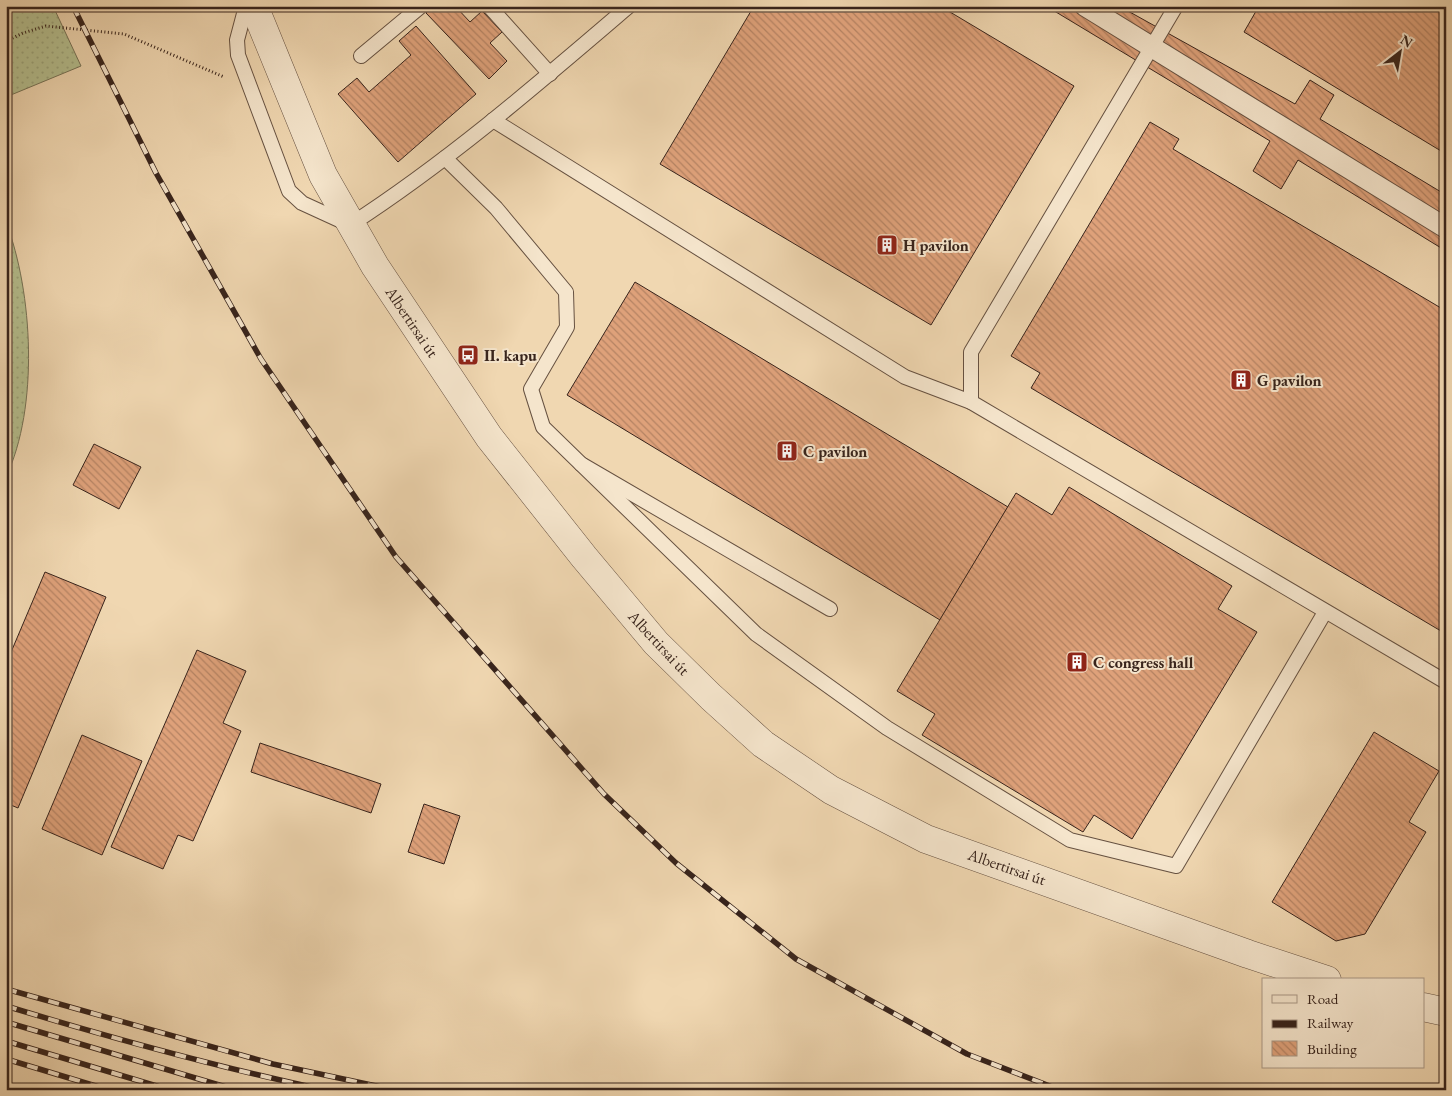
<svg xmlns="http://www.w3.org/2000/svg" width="1452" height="1096" font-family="'EB Garamond',serif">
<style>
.grass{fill:url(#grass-dots);stroke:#767256}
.building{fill:url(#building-back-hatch);stroke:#38241c}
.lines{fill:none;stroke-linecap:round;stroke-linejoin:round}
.service-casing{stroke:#665141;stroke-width:16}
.pedestrian-casing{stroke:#665141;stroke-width:22}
.tertiary-casing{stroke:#665141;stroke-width:29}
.path{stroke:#38241c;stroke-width:3;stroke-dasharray:1 2.5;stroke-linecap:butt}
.service{stroke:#f5e5cc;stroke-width:14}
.pedestrian{stroke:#f5e5cc;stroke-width:20}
.tertiary{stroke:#f5e5cc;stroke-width:28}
.rail-casing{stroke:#38241c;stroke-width:5.5}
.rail{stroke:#f5e5cc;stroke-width:4;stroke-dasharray:11;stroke-linecap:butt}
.labels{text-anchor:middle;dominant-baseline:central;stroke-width:4;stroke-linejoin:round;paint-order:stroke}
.poi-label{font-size:16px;font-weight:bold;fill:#38241c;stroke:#f5e5cc;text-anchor:start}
.street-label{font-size:16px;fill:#38241c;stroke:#f5e5cc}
</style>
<defs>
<pattern id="grass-dots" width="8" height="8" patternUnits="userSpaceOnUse" patternTransform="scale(1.25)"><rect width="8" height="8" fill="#b5bf8f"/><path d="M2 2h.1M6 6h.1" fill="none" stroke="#9ca47b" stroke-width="1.8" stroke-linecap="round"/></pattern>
<pattern id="building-back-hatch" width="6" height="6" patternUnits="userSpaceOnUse" patternTransform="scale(1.25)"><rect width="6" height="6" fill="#dea17a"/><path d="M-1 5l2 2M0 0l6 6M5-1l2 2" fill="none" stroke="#b58363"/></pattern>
</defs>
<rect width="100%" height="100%" fill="#f0d7b1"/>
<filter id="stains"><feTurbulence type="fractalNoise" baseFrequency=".004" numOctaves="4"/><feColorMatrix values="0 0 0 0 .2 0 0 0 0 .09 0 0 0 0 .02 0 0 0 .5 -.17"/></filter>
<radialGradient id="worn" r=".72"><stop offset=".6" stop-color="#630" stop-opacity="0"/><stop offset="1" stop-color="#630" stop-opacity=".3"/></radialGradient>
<g class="grass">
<polygon points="6,6 53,6 81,66 6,97"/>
<path d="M6,222C33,293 39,407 6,477Z"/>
</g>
<g class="building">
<polygon points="433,6 455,6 470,22 482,11 502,32 490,43 507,61 489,79 426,13"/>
<polygon points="754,6 940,6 1074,86 931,325 660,164"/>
<polygon points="1046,6 1119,6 1295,104 1310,80 1334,95 1320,119 1446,195 1446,251 1298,160 1281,189 1253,171 1270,141"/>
<polygon points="1259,6 1446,6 1446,154 1244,32"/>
<polygon points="416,26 476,94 398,162 338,94 357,78 369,92 411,55 399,41"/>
<polygon points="1150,122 1179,139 1173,149 1446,311 1446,634 1031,388 1040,373 1011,356"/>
<polygon points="635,282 1008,507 940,620 567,395"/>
<polygon points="94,444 141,467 119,509 73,485"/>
<polygon points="1069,487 1232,586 1218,609 1257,632 1132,839 1094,815 1083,832 922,735 935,714 897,691 1016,493 1052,515"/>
<polygon points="45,572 106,597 18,808 6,803 6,664"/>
<polygon points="197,650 246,671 223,723 241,731 193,841 178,835 163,869 111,847"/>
<polygon points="1374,732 1439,771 1409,822 1426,832 1365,934 1336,941 1272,902"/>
<polygon points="82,735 142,761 102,855 42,829"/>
<polygon points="260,743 381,784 371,813 251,772"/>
<polygon points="424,804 460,816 444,864 408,852"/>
</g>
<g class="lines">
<g class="service-casing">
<g id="service">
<path d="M246,6L237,40L238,55L289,191L302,203L350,225C449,161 539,83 629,6"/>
<polyline points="489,6 550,74"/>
<polyline points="1176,6 971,352 971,402 1446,682"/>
<polyline points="361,56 421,6"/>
<polyline points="493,120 905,377 971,402"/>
<polyline points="445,158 496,208 566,292 567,327 531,389 543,427 581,464 830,609"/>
<polyline points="581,464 756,634 887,728 1070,840 1176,866 1325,612"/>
</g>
</g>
<g class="pedestrian-casing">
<polyline id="pedestrian" points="1085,6 1446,228"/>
</g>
<g class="tertiary-casing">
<g id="tertiary">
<polyline points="254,6 323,175 375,266 489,437 584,557 656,643 711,697 763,744 831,790 926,839 1248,954 1327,980"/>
<polyline points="1423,1007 1446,1012"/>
</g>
</g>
<polyline class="path" points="6,41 23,33 46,26 124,34 224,77"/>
<use href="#service" class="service"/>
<use href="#pedestrian" class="pedestrian"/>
<use href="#tertiary" class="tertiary"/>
<g class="rail-casing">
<g id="rail">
<polyline points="73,6 156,173 261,359 396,557 604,794 676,863 796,959 967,1054 1060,1090"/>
<polyline points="6,989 273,1064 395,1090"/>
<path d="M6,1006C111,1038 217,1067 325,1090"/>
<polyline points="6,1022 236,1090"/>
<polyline points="6,1041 170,1090"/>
<polyline points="6,1059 109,1090"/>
</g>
</g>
<use href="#rail" class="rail"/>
</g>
<defs>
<g id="building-square" transform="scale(1.125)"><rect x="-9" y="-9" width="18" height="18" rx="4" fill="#8f2418" stroke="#f5e5cc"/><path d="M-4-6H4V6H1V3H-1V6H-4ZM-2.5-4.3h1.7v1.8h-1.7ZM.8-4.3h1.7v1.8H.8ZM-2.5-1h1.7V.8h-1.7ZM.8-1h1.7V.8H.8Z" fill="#fff"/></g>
<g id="bus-square" transform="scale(1.125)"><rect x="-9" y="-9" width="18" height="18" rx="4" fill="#8f2418" stroke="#f5e5cc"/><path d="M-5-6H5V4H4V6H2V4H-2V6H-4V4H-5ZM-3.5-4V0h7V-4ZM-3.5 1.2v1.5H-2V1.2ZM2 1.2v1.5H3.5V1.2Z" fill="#fff"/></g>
</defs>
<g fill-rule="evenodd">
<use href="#building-square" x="887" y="245"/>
<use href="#bus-square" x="468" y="355"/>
<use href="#building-square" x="1241" y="380"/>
<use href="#building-square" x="787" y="451"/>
<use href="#building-square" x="1077" y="662"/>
</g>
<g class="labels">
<g class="poi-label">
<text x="903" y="245">H pavilon</text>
<text x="484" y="355">II. kapu</text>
<text x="1257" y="380">G pavilon</text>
<text x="803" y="451">C pavilon</text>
<text x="1093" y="662">C congress hall</text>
</g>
<g class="street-label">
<text transform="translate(412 322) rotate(56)">Albertirsai út</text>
<text transform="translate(659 643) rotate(47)">Albertirsai út</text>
<text transform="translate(1007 867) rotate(19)">Albertirsai út</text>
</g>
</g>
<rect width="1452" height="1096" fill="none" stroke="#f0d7b1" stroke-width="25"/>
<rect x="8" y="8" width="1437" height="1081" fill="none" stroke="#38241c" stroke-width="2.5"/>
<rect x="12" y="12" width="1427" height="1071" fill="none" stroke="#38241c"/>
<rect x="1262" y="978" width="162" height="90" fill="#f5e5cc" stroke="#a99886"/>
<rect x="1272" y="995" width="25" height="8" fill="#f5e5cc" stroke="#a99886"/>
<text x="1307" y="1004" font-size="15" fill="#38241c">Road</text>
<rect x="1272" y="1020" width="25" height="8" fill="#38241c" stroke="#a99886"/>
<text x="1307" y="1028" font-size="15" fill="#38241c">Railway</text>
<rect x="1272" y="1041" width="25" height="15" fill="url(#building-back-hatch)" stroke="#a99886"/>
<text x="1307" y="1054" font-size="15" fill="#38241c">Building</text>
<g transform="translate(1400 52) rotate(31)" stroke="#f5e5cc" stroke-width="4" paint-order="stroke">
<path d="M0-4L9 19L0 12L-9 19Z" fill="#38241c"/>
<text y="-8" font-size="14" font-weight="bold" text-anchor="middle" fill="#38241c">N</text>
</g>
<rect width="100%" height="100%" filter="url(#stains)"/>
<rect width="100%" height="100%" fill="url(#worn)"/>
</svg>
